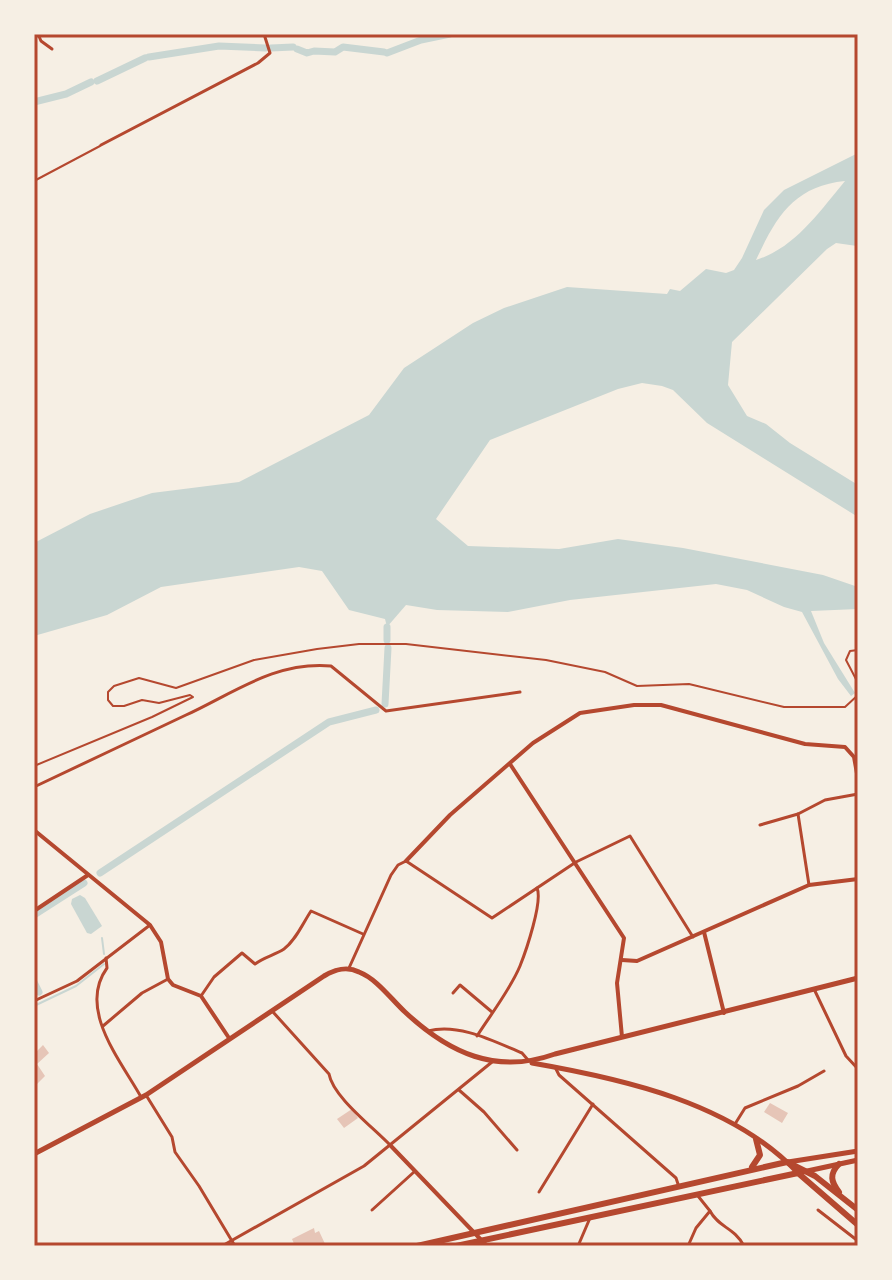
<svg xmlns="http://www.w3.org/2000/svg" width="892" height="1280" font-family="Arial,sans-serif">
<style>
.water{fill:#c9d6d2;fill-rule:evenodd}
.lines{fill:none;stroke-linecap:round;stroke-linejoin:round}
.stream{stroke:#c9d6d2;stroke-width:2}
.canal{stroke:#c9d6d2;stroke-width:7}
.building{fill:#e6c5b7}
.path{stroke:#b5482f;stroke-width:2}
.service{stroke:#b5482f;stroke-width:2}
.minor{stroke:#b5482f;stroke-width:3}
.tertiary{stroke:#b5482f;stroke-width:4}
.primary{stroke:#b5482f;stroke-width:5}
.trunk{stroke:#b5482f;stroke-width:6}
.neatline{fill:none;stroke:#b5482f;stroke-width:3}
</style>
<rect width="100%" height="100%" fill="#f6efe4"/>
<g class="water">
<path d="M858,153L857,246L836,243L827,249L732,342L728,385L747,416L766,424L790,443L858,485V517L707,423L673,390L662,386L642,383L618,389L490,440L436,519L468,546L559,549L618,539L683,548L823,575L858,587V609L811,611L824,643L855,693L851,696L838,679L802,612L784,607L747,590L716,584L570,600L508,612L437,610L406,605L387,627L385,619L349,610L322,571L299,567L161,587L107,615L34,636V543L90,514L152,493L239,482L369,415L404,368L473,323L504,308L567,287L667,294L670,289L680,291L706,269L726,273L734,270L742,258L764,210L784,190ZM845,181C820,211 795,248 756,260C776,217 794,186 845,181Z"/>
<polygon points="80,895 85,898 102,926 91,934 87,933 71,904 72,899"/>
</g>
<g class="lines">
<g class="stream">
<polyline points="102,938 104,954"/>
<polyline points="34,1006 76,986 104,964"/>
</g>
<g class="canal">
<polyline points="271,48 293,47"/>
<polyline points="297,49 307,53 314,51 335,52 343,47 384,52"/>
<polyline points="387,53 421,40 450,34"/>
<polyline points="149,57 219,46 265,48"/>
<polyline points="97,81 145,58"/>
<polyline points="34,102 66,94 91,82"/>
<polyline points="387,627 387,640"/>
<polyline points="385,704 388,648"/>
<polyline points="100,873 329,722 376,710"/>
<polyline points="34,915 84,883"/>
<polyline points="34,982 39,992"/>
</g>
</g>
<g class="building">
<polygon points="43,1045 49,1053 37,1064 45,1076 34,1087 34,1054"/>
<polygon points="770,1103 788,1113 782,1123 764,1112"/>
<polygon points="352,1109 358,1118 344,1128 337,1119"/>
<polygon points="314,1228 315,1233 319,1231 326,1246 295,1246 292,1239"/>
</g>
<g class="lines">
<g class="path">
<polyline points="858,650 850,651 846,660 858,683"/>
<polyline points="34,766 152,717 193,697 190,695 159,703 142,700 124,706 113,706 108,700 108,692 114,686 139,678 176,688 254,660 317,649 359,644 406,644 546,660 605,672 637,686 689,684 784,707 845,707 858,695"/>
</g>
<polyline class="service" points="34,181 100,146"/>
<g class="minor">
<polyline points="38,34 41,41 52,49"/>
<polyline points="101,145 258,63 270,53 264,34"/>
<path d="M34,787C85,763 135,739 186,715C234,693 275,661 331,666L386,711L520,692"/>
<polyline points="798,814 809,885"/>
<polyline points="760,825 798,814 825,800 858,794"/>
<path d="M106,958L107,968C77,1009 121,1061 141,1097"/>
<polyline points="349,968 391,875 398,865 406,861 492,918 576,862 630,836 693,937"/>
<polyline points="814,989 846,1056 858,1069"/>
<polyline points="453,993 460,985 492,1012"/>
<path d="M201,996L214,977L242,953L255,964C264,957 275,955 284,949C296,940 303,923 311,911L363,934"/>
<polyline points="34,1001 77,981 150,925"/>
<path d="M273,1012L329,1074C333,1097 373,1127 391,1146"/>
<polyline points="103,1026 142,993 168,979"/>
<path d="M428,1031C459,1023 493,1041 522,1053L528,1060"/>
<path d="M477,1036C491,1014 510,990 520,966C526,951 543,901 537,888"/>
<polyline points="556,1069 559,1075 676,1178 679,1187"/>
<polyline points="459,1090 484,1112 517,1150"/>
<polyline points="146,1095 172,1137 175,1152 199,1186 235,1246"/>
<polyline points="735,1124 745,1108 798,1086 824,1071"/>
<polyline points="539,1192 593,1104"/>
<polyline points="372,1210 414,1172"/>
<polyline points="818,1210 858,1241"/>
<path d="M710,1211C719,1228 734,1227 744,1246"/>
<polyline points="222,1246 364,1166 492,1062"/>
<polyline points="578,1246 590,1218"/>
<polyline points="688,1246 696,1228 710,1211 698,1196"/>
</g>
<g class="tertiary">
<polyline points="510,764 624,938 617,983 622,1037"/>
<polyline points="34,830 150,925 161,942 168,979 173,985 201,996 229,1038"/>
<polyline points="406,861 450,815 533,743 580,713 634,705 661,705 805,744 845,747 854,757 858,779"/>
<polyline points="34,911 88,875"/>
<polyline points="704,932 724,1013"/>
<polyline points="622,960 637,961 809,885 858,879"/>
<polyline points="391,1146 487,1246"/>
</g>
<g class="primary">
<path d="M532,1063C624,1079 732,1103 798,1173L858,1160"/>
<path d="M34,1154L146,1095L324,976C336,969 347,966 359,972C377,979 391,999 405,1012C449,1053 496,1075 555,1054L858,978"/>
<polyline points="788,1162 858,1151"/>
</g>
<g class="trunk">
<polyline points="752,1167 760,1155 756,1139"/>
<path d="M839,1192C831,1182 829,1174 839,1164"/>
<polyline points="417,1246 787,1162 815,1176 858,1210"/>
<polyline points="456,1246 798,1173 858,1225"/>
</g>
</g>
<rect width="892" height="1280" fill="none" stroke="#f6efe4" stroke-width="72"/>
<rect x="36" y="36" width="820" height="1208" class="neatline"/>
</svg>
